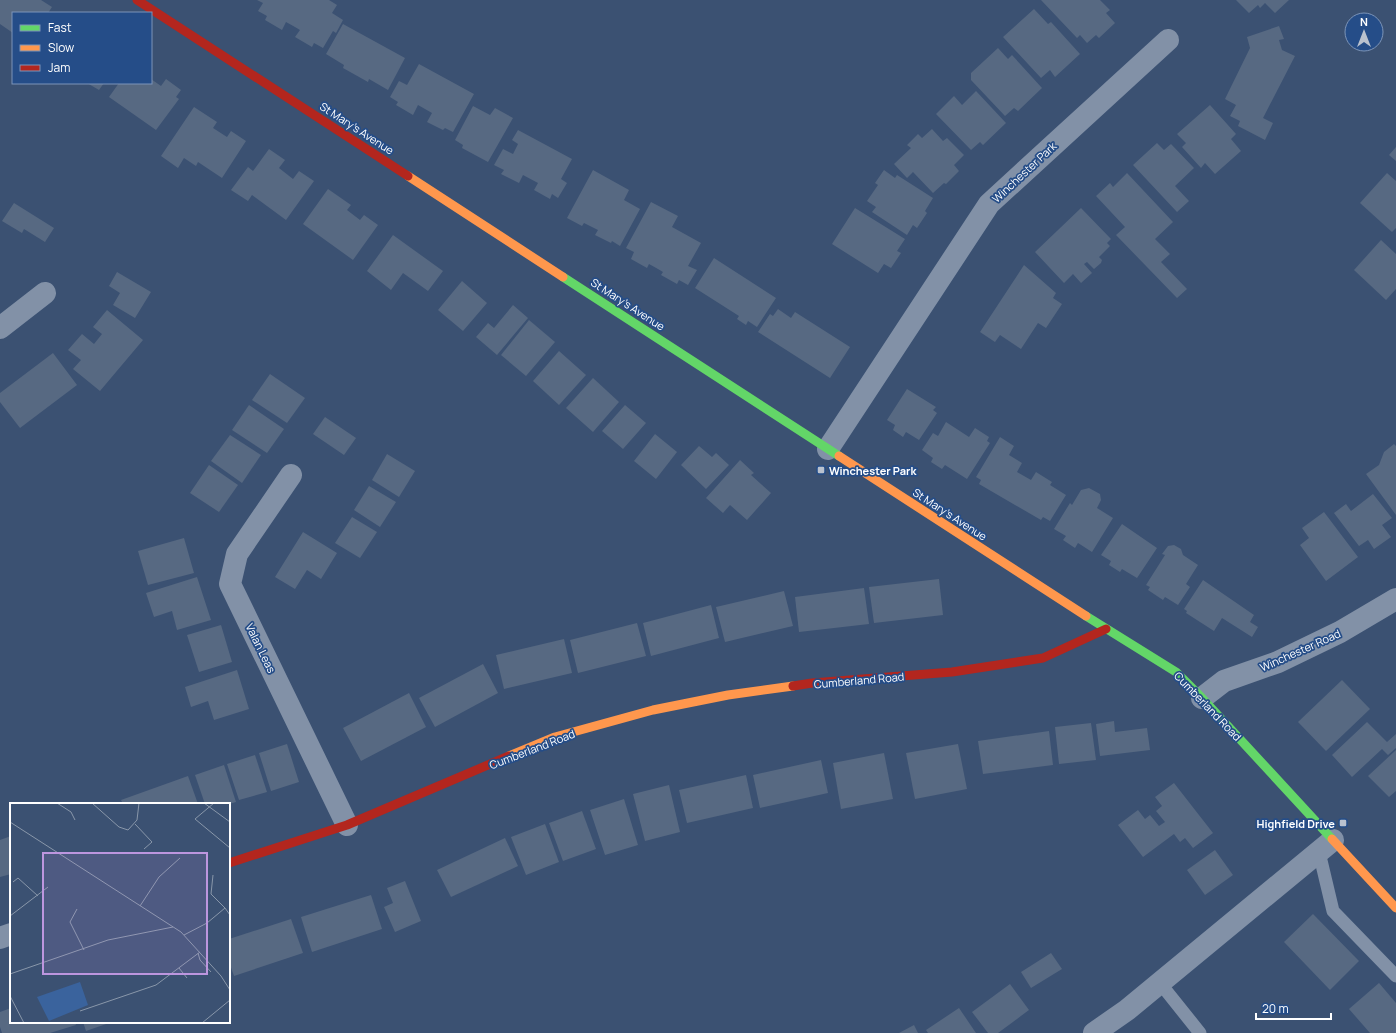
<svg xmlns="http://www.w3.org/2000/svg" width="1396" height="1033" font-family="Manrope,sans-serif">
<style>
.building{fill:#576982}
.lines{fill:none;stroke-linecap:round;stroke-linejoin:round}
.lane{stroke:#8291a7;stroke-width:13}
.street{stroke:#8291a7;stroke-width:22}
.fast{stroke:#63d668;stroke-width:9}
.slow{stroke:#ff974d;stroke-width:9}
.jam{stroke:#b3261e;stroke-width:9}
.poi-dot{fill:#bac2ce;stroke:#254d88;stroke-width:1.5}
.labels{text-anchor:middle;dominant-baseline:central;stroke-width:3.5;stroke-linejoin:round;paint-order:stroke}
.street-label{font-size:11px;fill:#fff;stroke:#254d88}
.poi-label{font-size:11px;font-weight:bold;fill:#fff;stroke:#254d88;text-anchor:start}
.inset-road{fill:none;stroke:#8997aa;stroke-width:1}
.view{fill:#bd96df;fill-opacity:0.15;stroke:#bd96df;stroke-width:2}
.inset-edge{fill:none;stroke:#fff;stroke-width:2}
</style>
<rect width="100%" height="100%" fill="#3b5172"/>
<g class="building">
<polygon points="0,0 41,0 52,7 48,13 13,13 13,33 0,24"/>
<polygon points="257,0 329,0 337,5 332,13 343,20 336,33 333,31 323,48 314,43 312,47 295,37 300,30 295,27 286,22 282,30 265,20 267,16 258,11 263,3"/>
<polygon points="1041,0 1100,0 1110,10 1106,13 1115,23 1099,38 1096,35 1087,43 1080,35 1077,38"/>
<polygon points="1236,0 1289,0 1275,13 1265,3 1260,8 1258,5 1249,13"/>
<polygon points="1034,9 1048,24 1051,22 1080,54 1055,77 1050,70 1041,78 1003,37"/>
<polygon points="343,24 405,58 388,90 369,79 368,82 343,68 344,65 326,54"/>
<polygon points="1279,26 1284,39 1279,40 1282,50 1295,56 1263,118 1273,123 1265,140 1238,126 1240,121 1230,116 1236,105 1225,99 1250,48 1247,37"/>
<polygon points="998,48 1008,59 1012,55 1042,88 1018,111 1014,108 1005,116 971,80 971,73"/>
<polygon points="419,64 474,94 453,132 445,128 443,130 427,122 432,113 418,105 413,115 396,105 398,102 390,97 399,81 407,85"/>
<polygon points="151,79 161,86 166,79 181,90 176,97 179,99 156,130 109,97 119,83 151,83"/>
<polygon points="87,83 104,83 99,90"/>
<polygon points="976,91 1006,123 983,145 980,142 971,150 936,114 954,96 962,105"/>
<polygon points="1210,105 1236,134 1231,139 1241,151 1215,174 1205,163 1201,168 1182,147 1186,143 1177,134"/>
<polygon points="473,106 490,115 495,108 513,118 488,162 462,148 463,145 455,140"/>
<polygon points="194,107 217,122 213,128 227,137 231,131 246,141 222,178 198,162 196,166 184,158 178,168 161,156"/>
<polygon points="932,129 943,141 947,138 964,155 954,165 959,171 946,184 944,183 933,193 913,172 907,178 894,164 911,148 907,145 918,134 922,138"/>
<polygon points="518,130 572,159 561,179 567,183 558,198 552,194 550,199 534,190 538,183 523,175 519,183 501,174 504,170 494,165 503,149 513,154 518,144 512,140"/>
<polygon points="1157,143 1164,150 1171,144 1194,168 1175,186 1189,201 1177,212 1133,165"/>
<polygon points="1396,147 1396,161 1389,155"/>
<polygon points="269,149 285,160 279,168 293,179 299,171 314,181 286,220 252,195 248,201 231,190 248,167 253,171"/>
<polygon points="593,170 629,190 624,200 640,209 620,246 612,241 611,243 595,235 598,230 584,223 582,226 567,218"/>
<polygon points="884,170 895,178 897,175 933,198 925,211 927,213 917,228 913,225 907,235 872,212 876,207 867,201 878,185 875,183"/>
<polygon points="1127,173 1173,222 1155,239 1170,254 1161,262 1187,289 1177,298 1116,235 1125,227 1096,196 1110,183 1113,187"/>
<polygon points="1387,173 1396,181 1396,228 1392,232 1360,203"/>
<polygon points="328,189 351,205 347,210 360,220 364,215 378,225 353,260 303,224"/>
<polygon points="651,202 678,216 672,227 701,243 688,266 697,270 688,285 679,280 677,284 661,275 663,272 658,269 649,264 647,268 631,259 634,252 626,248"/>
<polygon points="14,203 54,228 45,242 24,229 22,233 2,221"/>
<polygon points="855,208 905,239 897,251 901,253 891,268 884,264 878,273 832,244"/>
<polygon points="1081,208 1111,239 1107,243 1110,246 1099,257 1102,260 1101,263 1094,269 1087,262 1084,264 1092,273 1081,283 1073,274 1064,283 1035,252"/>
<polygon points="393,235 443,271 428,291 403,273 391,290 367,271"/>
<polygon points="1381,240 1396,254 1396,289 1386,300 1354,270"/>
<polygon points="714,258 776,298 757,327 748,321 746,325 737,319 739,316 695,288"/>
<polygon points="1024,265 1056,293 1053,298 1062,304 1046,328 1038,323 1021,349 1000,335 995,342 980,332"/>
<polygon points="117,272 151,292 135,318 113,305 120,293 109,286"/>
<polygon points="462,281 487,303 463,331 438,310"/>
<polygon points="513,305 528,318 497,355 476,337 488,323 494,328"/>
<polygon points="778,309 791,318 795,312 850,347 830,378 758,332 770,314 773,316"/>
<polygon points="107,310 143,340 100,391 73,369 81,360 68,350 82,334 94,344 102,334 93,327"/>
<polygon points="529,320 555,342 526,376 501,355"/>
<polygon points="559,351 586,375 559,405 533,381"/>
<polygon points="53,353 77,385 20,428 0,402 0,393"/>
<polygon points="270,374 305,398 287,423 252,400"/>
<polygon points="593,378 619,402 593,432 566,408"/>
<polygon points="907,389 936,407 933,410 937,413 919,440 906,432 903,437 893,430 895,425 887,420"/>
<polygon points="249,405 284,429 267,453 232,430"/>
<polygon points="625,405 646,423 623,449 602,431"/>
<polygon points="325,417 356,438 344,455 313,434"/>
<polygon points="946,422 969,437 975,428 989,437 987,441 990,443 967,479 945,465 942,469 931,462 933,458 922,450 933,433 938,436"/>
<polygon points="655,434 677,452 656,479 634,461"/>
<polygon points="230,435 261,455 242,483 211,461"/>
<polygon points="1000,437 1014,446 1009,455 1022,463 1017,472 1031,480 1036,472 1052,482 1050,485 1066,495 1050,521 1043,517 1041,520 979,484 981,480 976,477"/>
<polygon points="1394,444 1396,446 1396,515 1366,474 1379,465 1384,452"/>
<polygon points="699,446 712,457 716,453 729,465 706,489 681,465"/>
<polygon points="387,454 415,471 399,497 372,480"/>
<polygon points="740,460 754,473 751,475 771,493 747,520 730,505 723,513 706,498"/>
<polygon points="209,465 238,485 219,512 190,493"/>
<polygon points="369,486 396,502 380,527 354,510"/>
<polygon points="1089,488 1100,494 1101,500 1097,508 1113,518 1092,552 1078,543 1075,548 1063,540 1066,536 1054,529 1070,503 1072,505 1081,490"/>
<polygon points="1373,494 1392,518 1382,525 1391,537 1374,549 1368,540 1359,546 1334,513 1346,504 1351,511"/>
<polygon points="1324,512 1358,557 1326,581 1300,545 1309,538 1302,528"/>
<polygon points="352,517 377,532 360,558 335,543"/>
<polygon points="1122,524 1157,548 1137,578 1122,569 1120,572 1109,565 1111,561 1101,555"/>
<polygon points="303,532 337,553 321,579 307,570 295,589 275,577"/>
<polygon points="184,538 194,573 148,585 138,551"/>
<polygon points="1174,545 1181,549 1183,555 1198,565 1186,584 1190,587 1178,605 1165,597 1163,600 1148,590 1150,587 1146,585 1165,555 1162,554 1168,546"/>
<polygon points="197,577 211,620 177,630 172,611 154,617 146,593"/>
<polygon points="939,579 943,615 874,623 869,587"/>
<polygon points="1203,580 1254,615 1250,622 1258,627 1252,637 1222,618 1214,631 1186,613 1187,611 1184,609"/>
<polygon points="864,588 869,624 799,632 795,597"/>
<polygon points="784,591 793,626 725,642 716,607"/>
<polygon points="711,605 719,638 651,656 643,623"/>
<polygon points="637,623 646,656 578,673 570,640"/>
<polygon points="221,625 232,662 199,672 187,635"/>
<polygon points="564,639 572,673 504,689 496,655"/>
<polygon points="483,664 498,693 435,727 419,698"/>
<polygon points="237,670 249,709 214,720 208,701 191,707 185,687"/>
<polygon points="1342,680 1370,709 1326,751 1298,722"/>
<polygon points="409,693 426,727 361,761 343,728"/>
<polygon points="1114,721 1115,732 1147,728 1150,750 1100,756 1096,724"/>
<polygon points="1367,722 1387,742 1396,734 1396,748 1388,755 1382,749 1352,777 1332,755"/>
<polygon points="1091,723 1096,760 1059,764 1055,727"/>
<polygon points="1049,731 1053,765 983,774 978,741"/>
<polygon points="287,744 299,782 271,791 259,753"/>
<polygon points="958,744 967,789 915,799 906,753"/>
<polygon points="1396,750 1396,791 1389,797 1368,776"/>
<polygon points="884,753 893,799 841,809 833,763"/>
<polygon points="255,755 267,792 239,800 227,764"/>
<polygon points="821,760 828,793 760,808 753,775"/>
<polygon points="224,765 236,802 229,804 205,804 195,775"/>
<polygon points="746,775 753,808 687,823 679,790"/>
<polygon points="188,776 198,804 123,804 121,800"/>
<polygon points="1174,783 1213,833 1193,848 1185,838 1180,842 1174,834 1143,857 1118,825 1138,810 1145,819 1150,815 1159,826 1165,822 1156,811 1162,806 1155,797"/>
<polygon points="669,785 680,832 645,841 633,794"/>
<polygon points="624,799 638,845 605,855 590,810"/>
<polygon points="582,811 596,849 563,861 549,823"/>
<polygon points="545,824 559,862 526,875 511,837"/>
<polygon points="11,836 11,874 0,877 0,840"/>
<polygon points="505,838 518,866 451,897 437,870"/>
<polygon points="1215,850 1233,875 1205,895 1187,870"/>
<polygon points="405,881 421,921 395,932 384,907 393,903 387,888"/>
<polygon points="371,895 382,929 312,952 301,917"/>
<polygon points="1313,914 1359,961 1330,990 1284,942"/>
<polygon points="291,919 303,953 234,976 229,962 229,939"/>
<polygon points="1051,953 1062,969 1031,988 1021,972"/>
<polygon points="1379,983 1396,1003 1396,1033 1370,1033 1349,1009"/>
<polygon points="1010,984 1029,1010 998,1033 988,1033 972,1012"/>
<polygon points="11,1008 11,1022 75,1022 76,1025 50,1033 2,1033 0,1027 0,1012"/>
<polygon points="959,1008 976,1033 928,1033 926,1030"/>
<polygon points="83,1022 112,1022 86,1031"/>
<polygon points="914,1025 918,1033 899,1033"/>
</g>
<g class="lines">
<g class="lane">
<polyline points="1319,852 1333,911 1396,976"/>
<polyline points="1160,983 1200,1033"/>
</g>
<g class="street">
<polyline points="0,328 45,293"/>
<polyline points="828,449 989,204 1168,40"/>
<polyline points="291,475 237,554 230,584 347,825"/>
<polyline points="1202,698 1224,681 1278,662 1340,632 1396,599"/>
<polyline points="0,938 11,934"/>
<polyline points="1094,1033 1127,1010 1333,840"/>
</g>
<g class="fast">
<polyline points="563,277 839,456"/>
<polyline points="1086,616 1176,672 1202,698 1332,839"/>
</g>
<g class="slow">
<polyline points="408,176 563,277"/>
<polyline points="839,456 1086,616"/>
<polyline points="509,756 555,737 653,710 728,695 793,686"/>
<polyline points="1332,839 1396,908"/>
</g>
<g class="jam">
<polyline points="137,0 408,176"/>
<polyline points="793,686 812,683 952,672 1043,658 1106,629"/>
<polyline points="229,863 347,825 509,756"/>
</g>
</g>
<g class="poi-dot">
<rect x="817" y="466" width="8" height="8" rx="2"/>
<rect x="1339" y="819" width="8" height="8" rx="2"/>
</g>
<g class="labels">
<g class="street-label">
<text transform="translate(357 128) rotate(33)">St Mary's Avenue</text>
<text transform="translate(1024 172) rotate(-43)">Winchester Park</text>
<text transform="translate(628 304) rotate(33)">St Mary's Avenue</text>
<text transform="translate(950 514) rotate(33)">St Mary's Avenue</text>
<text transform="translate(261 648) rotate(64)">Valan Leas</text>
<text transform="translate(1300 650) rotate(-24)">Winchester Road</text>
<text transform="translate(859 680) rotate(-5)">Cumberland Road</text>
<text transform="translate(1208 706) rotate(46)">Cumberland Road</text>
<text transform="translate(532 749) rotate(-21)">Cumberland Road</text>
</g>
<g class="poi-label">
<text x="829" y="470">Winchester Park</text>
<text x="1335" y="823" text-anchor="end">Highfield Drive</text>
</g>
</g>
<g transform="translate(10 803)">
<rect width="220" height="220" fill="#3b5172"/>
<path d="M70,179L78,202L39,218L27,194Z" fill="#3a639d"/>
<path class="inset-road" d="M47,0L61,9L65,17M82,0L109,24L118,27L127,17L129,0M194,0L220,19M204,0L185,16L220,45M0,19L171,129L211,173L220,187M125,21L142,39L134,46M203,72L201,91L215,105M3,79L8,75L28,93M130,103L149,74L170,55M67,106L60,119L74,147M0,113L38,84M174,132L197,120L215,105L220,112M188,150L190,157L201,169M169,165L177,175M0,171L98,137L163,124M0,193L14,220M70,208L146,182L190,149M192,220L220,197"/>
<path class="view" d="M33,50H197V171H33Z"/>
<rect width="220" height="220" class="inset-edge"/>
</g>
<rect x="12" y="12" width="140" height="72" fill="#254d88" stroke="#7c94b8"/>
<rect x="20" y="25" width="20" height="6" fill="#63d668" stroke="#7c94b8"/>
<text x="48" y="32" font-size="12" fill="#ffffff">Fast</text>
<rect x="20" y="45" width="20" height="6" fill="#ff974d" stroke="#7c94b8"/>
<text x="48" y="52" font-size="12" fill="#ffffff">Slow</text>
<rect x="20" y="65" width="20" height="6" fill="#b3261e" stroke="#7c94b8"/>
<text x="48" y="72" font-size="12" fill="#ffffff">Jam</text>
<g transform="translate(1364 32)"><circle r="19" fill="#254d88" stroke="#7c94b8"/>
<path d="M0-3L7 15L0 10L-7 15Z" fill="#bac2ce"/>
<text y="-6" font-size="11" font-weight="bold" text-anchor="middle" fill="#ffffff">N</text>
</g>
<path d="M1256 1013v6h75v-6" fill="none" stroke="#ffffff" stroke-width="2"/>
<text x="1262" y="1013" font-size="12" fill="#ffffff" stroke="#254d88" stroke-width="3" paint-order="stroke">20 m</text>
</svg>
